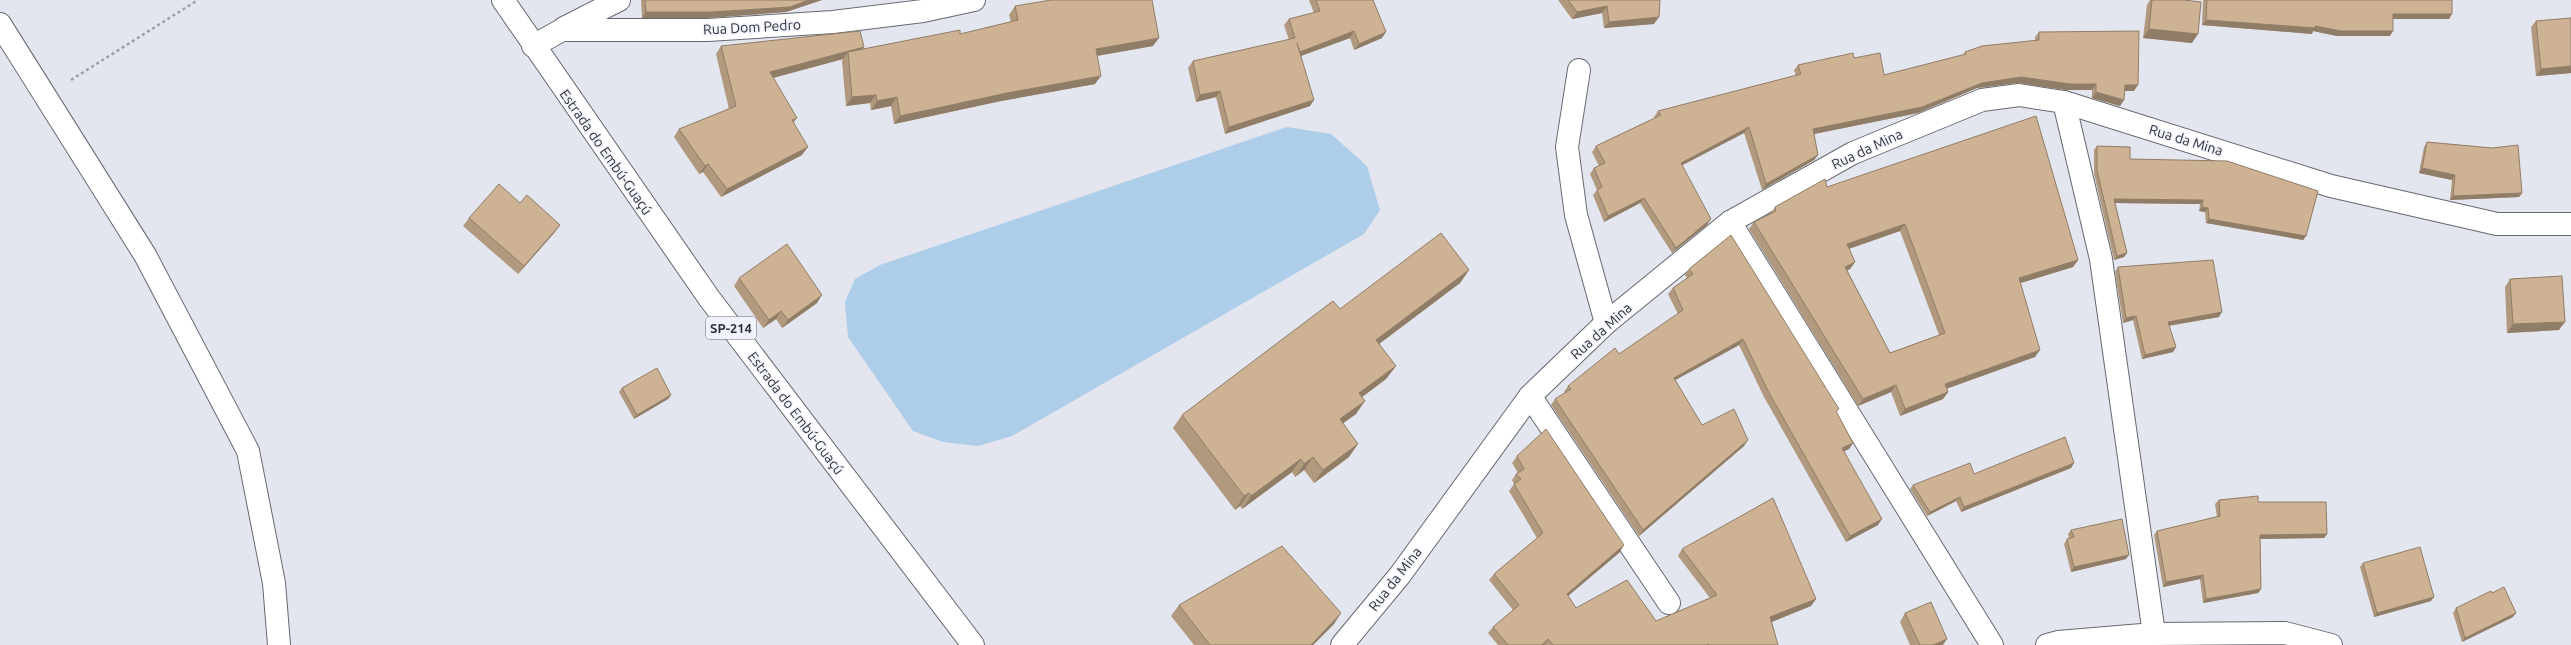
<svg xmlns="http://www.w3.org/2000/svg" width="2571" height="645" font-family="Ubuntu,sans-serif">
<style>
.water{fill:#adcde9}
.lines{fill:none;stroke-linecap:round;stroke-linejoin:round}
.minor-casing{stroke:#666870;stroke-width:24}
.major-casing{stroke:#666870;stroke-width:24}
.path{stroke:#9d9ea5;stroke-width:2.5;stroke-dasharray:3 3;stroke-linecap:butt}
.minor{stroke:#fff;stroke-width:22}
.major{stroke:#fff;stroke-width:22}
.wall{fill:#b0997e;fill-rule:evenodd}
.shaded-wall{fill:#907d67}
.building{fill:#cdb293;stroke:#907d67;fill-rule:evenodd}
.labels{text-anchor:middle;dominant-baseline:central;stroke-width:3;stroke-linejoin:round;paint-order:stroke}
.shield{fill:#f1f3fc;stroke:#6a6b70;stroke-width:1}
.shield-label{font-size:13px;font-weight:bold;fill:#303134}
.street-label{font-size:14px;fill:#303134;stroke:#f1f3fc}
</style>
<rect width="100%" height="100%" fill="#e4e6ef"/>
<polygon class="water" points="1287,127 1331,134 1367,166 1380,210 1364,234 1012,436 978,446 943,442 913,431 848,337 845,302 855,279 880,265"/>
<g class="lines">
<g class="minor-casing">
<g id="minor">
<polyline points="0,24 145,255 248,451 274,583 279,645"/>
<polyline points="564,28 619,0"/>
<polyline points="533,46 562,30 708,30 833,22 923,11 974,0"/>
<polyline points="1579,70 1567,147 1576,215 1606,323"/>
<polyline points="2064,102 2101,259 2154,634"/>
<polyline points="1730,222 1992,645"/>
<polyline points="1530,396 1669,603"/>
<polyline points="1342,645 1400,575 1530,396 1606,323 1730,222 1853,153 1982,100 2019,95 2064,102 2331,186 2497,224 2571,224"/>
<polyline points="2047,645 2058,642 2154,634 2285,633 2331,645"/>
</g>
</g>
<g class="major-casing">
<polyline id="major" points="503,0 709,298 973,645"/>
</g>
<polyline class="path" points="71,80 198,0"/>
<use href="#minor" class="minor"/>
<use href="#major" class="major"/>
</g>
<g class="wall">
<polygon points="641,0 822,0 786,12 708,18 642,18"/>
<polygon points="1309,0 1373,0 1382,38 1354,50 1350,38 1301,56 1310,106 1225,134 1216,97 1196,102 1188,68 1193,61 1289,40 1284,25 1289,19 1314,13"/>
<polygon points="1558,0 1660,0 1654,24 1604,28 1602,13 1572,19"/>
<polygon points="2150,0 2152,0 2192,43 2143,38 2147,5"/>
<polygon points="2203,0 2452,0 2449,19 2393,19 2390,36 2337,36 2313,31 2312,34 2202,25"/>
<polygon points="1015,6 1153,46 1097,56 1095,84 1001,101 894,124 891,106 871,110 870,103 846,106 842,61 843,59 773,78 793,123 802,155 721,197 703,172 699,174 674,137 679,129 729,109 716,54 721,46 864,47 862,49 960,34 1011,22 1009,15"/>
<polygon points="2571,18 2571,73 2536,76 2531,27 2536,21"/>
<polygon points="2039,32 2134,91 2124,91 2120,106 2092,98 2092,90 2066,90 2017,83 1977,88 1918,113 1814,134 1818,155 1814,160 1762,190 1744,133 1682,165 1707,225 1672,253 1640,203 1604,222 1593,195 1597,190 1590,174 1594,168 1599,166 1592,152 1596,146 1655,118 1654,117 1658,111 1796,76 1794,70 1798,65 1854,58 1884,75 1963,55 1965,52 2035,41 2035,37"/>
<polygon points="2427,142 2492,148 2522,193 2519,197 2450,200 2452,180 2419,173 2424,147"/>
<polygon points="2097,146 2130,159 2306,236 2303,240 2206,223 2205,212 2199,211 2200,204 2115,203 2127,253 2124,257 2114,260 2094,174 2094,150"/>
<path d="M1827,187L2078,260L2073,267L2020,283L2035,357L1946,389L1948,392L1943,399L1900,416L1891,392L1858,406L1749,229L1754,222L1770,214L1775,207ZM1900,231L1939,335L1890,353L1847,270L1850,269L1855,262L1849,249Z"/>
<polygon points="469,218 560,225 554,233 518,274 463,226"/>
<polygon points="2118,267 2219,317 2169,326 2176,347 2173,352 2142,359 2133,320 2123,323 2115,272"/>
<polygon points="1689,269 1837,413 1853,443 1849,449 1844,451 1878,525 1846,542 1764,397 1739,345 1675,380 1702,425 1744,446 1639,536 1551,405 1555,399 1565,393 1564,392 1568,386 1619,354 1678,314 1668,294 1673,288 1687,278 1685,275"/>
<polygon points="1469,270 1460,283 1379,344 1396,366 1386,379 1362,397 1356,414 1343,423 1349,457 1314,483 1304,470 1295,477 1292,472 1242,509 1240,506 1235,510 1173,428 1182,415 1340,309"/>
<polygon points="739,278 817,303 782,328 776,319 763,328 734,286"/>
<polygon points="2510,279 2559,330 2507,333 2505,287"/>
<polygon points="622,388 671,395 668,399 634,419 619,392"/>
<polygon points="1517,456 1620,552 1568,596 1576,608 1656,621 1710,598 1678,556 1682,549 1816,599 1811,606 1772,622 1778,645 1498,645 1488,633 1493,627 1513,610 1489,580 1494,574 1537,538 1509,491 1514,484 1512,480 1516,474 1518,473 1512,463"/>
<polygon points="2074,463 2071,468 1961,512 1956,501 1927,516 1910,489 1913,485 1974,474"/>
<polygon points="2219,500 2258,502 2327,534 2324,538 2260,539 2261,589 2258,593 2203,603 2200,579 2163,587 2154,535 2157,531 2217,517 2215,504"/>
<polygon points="2071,530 2126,559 2071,572 2064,544 2067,539 2069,539 2068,534"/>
<polygon points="2363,563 2431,601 2374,617 2360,567"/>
<polygon points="2492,593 2513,617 2462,642 2453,613 2456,608"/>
<polygon points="1179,605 1334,624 1313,645 1194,645 1171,616"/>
<polygon points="1905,613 1943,645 1910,645 1900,622"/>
</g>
<g class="shaded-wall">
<polygon points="809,0 822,0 786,12 708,18 642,18 646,12"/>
<polygon points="1607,6 1602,13 1572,19 1577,12"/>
<polygon points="2393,14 2452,14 2449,19 2390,19"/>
<polygon points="1659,17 1654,24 1604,28 1609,22"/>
<polygon points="2206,20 2315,26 2393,31 2390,36 2337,36 2313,31 2312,34 2202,25"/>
<polygon points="2149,29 2198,34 2192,43 2143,38"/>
<polygon points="1354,31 1350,38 1295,58 1300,52"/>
<polygon points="1386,32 1382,38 1354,50 1359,44"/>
<polygon points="1159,38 1153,46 1090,57 1096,49"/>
<polygon points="864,47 858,55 848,52 843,59 765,80 770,72"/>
<polygon points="2571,66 2571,73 2536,76 2541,69"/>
<polygon points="1101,76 1095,84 1001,101 894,124 900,116 1007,93"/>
<polygon points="2021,77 2096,84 2092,90 2066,90 2017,83 1977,88 1918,113 1809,135 1813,129 1982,83"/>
<polygon points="2125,85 2138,85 2134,91 2121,91"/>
<polygon points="1220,91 1216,97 1196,102 1200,95"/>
<polygon points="2096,92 2124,100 2120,106 2092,98"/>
<polygon points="876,95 870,103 846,106 852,97"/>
<polygon points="897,97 891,106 871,110 877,101"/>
<polygon points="1314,100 1310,106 1225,134 1229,127"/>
<polygon points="797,118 791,125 792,120"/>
<polygon points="1749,127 1744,133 1677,168 1681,163"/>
<polygon points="808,147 802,155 721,197 727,189"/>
<polygon points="1818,155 1814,160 1762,190 1766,184"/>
<polygon points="708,164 703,172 699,174 705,166"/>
<polygon points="2422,168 2455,175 2452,180 2419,173"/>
<polygon points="2522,193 2519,197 2450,200 2453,196"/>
<polygon points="1644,198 1640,203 1604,222 1608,216"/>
<polygon points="2114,199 2203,200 2200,204 2111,203"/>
<polygon points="2202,207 2208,208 2205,212 2199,211"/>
<polygon points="1711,219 1707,225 1672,253 1676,248"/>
<polygon points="2209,219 2306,236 2303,240 2206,223"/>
<polygon points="1905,224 1900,231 1842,251 1847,244"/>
<polygon points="560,225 554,233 518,274 524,266"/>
<polygon points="2127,253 2124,257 2114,260 2117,256"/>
<polygon points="2078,260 2073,267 2014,285 2019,278"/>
<polygon points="1855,262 1850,269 1840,274 1845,267"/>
<polygon points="1469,270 1460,283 1367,353 1376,340"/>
<polygon points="822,295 817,303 782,328 788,320"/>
<polygon points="781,311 776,319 763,328 769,320"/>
<polygon points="2222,312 2219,317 2165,326 2168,322"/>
<polygon points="2136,316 2133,320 2123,323 2126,318"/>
<polygon points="2565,322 2559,330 2507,333 2513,324"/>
<polygon points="1743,339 1739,345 1670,383 1674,378"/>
<polygon points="2176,347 2173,352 2142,359 2145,355"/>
<polygon points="2040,350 2035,357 1940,391 1945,384"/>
<polygon points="1396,366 1386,379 1350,406 1359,393"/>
<polygon points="1896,385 1891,392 1858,406 1863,399"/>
<polygon points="1948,392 1943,399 1900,416 1905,409"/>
<polygon points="671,395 668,399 634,419 637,415"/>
<polygon points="1365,401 1356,414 1331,432 1340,419"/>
<polygon points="1748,440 1744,446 1639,536 1643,530"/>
<polygon points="1853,443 1849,449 1838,454 1842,448"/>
<polygon points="1358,444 1349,457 1314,483 1323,470"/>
<polygon points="1313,457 1304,470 1295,477 1304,464"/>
<polygon points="1301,459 1292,472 1242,509 1251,496"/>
<polygon points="2074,463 2071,468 1961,512 1964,507"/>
<polygon points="1249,493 1240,506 1235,510 1244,496"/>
<polygon points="1960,497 1956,501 1927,516 1930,512"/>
<polygon points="1882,519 1878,525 1846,542 1850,536"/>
<polygon points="2327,534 2324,538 2257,539 2260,535"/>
<polygon points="1624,545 1620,552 1562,601 1567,594"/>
<polygon points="2129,555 2126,559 2071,572 2074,567"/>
<polygon points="2203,575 2200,579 2163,587 2166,582"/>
<polygon points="2261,589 2258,593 2203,603 2206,599"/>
<polygon points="2434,597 2431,601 2374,617 2377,613"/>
<polygon points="1816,599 1811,606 1766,624 1770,617"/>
<polygon points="1341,613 1334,624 1313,645 1311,645"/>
<polygon points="2516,613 2513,617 2462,642 2465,638"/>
<polygon points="1548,639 1544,645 1542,645"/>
<polygon points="1947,639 1943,645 1933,645"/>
</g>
<g class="building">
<polygon points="645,0 809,0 790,7 712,12 646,12"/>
<polygon points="1051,0 1152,0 1159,38 1096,49 1101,76 1007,93 900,116 897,97 877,101 876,95 852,97 848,52 960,30 960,34 1018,20 1015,6"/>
<polygon points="1316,0 1373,0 1386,32 1359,44 1354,31 1300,52 1297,43 1314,100 1229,127 1220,91 1200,95 1193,61 1295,38 1289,19 1320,11"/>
<polygon points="1568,0 1660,0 1659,17 1609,22 1607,6 1577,12"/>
<polygon points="2152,0 2184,0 2201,2 2198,34 2149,29"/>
<polygon points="2207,0 2452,0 2452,14 2393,14 2393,31 2341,31 2315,26 2315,28 2206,20"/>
<polygon points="2571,18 2571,66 2541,69 2536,21"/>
<polygon points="860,31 864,47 770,72 797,118 792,120 808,147 727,189 708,164 705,166 679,129 736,106 721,46"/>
<polygon points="2139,31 2138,85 2125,85 2124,100 2096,92 2096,84 2070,84 2021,77 1982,83 1922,107 1813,129 1818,155 1766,184 1749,127 1681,163 1711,219 1676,248 1644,198 1608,216 1597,190 1602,187 1594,168 1605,163 1596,146 1661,115 1658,111 1801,74 1798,65 1853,53 1854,58 1880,53 1884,75 1966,54 1965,52 1982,46 2039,40 2039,32"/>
<path d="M2036,116L2078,260L2019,278L2040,350L1945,384L1948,392L1905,409L1896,385L1863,399L1754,222L1776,211L1775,207L1825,179L1827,187ZM1905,224L1945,333L1890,353L1845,267L1855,262L1847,244Z"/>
<polygon points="2427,142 2492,148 2518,145 2522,193 2453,196 2455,175 2422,168"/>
<polygon points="2097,146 2130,147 2130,159 2227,161 2318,191 2306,236 2209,219 2208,208 2202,207 2203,200 2114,199 2127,253 2117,256 2097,170"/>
<polygon points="499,184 520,203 527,195 560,225 524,266 469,218"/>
<polygon points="1441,233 1469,270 1376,340 1396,366 1359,393 1365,401 1340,419 1358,444 1323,470 1313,457 1304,464 1301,459 1251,496 1249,493 1244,496 1182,415 1333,301 1340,309"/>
<polygon points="1731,235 1839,409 1836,411 1853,443 1842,448 1882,519 1850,536 1768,391 1743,339 1674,378 1702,425 1734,409 1748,440 1643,530 1555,399 1571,389 1568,386 1615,348 1619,354 1683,310 1673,288 1693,274 1689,269"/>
<polygon points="787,244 822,295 788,320 781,311 769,320 739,278"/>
<polygon points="2213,260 2222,312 2168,322 2176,347 2145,355 2136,316 2126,318 2118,267"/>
<polygon points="2562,276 2565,322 2513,324 2510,279"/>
<polygon points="657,368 671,395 637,415 622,388"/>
<polygon points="1546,429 1624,545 1567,594 1576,608 1627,580 1656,621 1717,595 1682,549 1773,498 1816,599 1770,617 1778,645 1709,645 1708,644 1706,645 1553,645 1548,639 1542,645 1508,645 1493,627 1519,605 1494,574 1543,533 1514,484 1521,479 1516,474 1524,469 1517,456"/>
<polygon points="2065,437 2074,463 1964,507 1960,497 1930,512 1913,485 1970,463 1974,474"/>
<polygon points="2258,496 2258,502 2326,502 2327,534 2260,535 2261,589 2206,599 2203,575 2166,582 2157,531 2220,516 2219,500"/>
<polygon points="2122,519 2129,555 2074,567 2067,539 2074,537 2071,530"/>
<polygon points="1282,546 1341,613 1311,645 1210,645 1179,605"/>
<polygon points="2420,547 2434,597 2377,613 2363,563"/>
<polygon points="2504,587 2516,613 2465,638 2456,608 2491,591 2492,593"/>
<polygon points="1931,602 1947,639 1933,645 1920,645 1905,613"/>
</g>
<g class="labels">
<rect class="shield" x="706" y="317" width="50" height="22" rx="3"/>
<g class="shield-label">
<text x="731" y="328">SP-214</text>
</g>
<g class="street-label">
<text transform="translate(752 27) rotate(-3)">Rua Dom Pedro</text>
<text transform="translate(2186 140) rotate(17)">Rua da Mina</text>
<text transform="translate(1867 149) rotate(-25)">Rua da Mina</text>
<text transform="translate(606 152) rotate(55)">Estrada do Embú-Guaçú</text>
<text transform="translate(1601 331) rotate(-42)">Rua da Mina</text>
<text transform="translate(796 413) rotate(53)">Estrada do Embú-Guaçú</text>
<text transform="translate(1395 579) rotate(-52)">Rua da Mina</text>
</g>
</g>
</svg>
